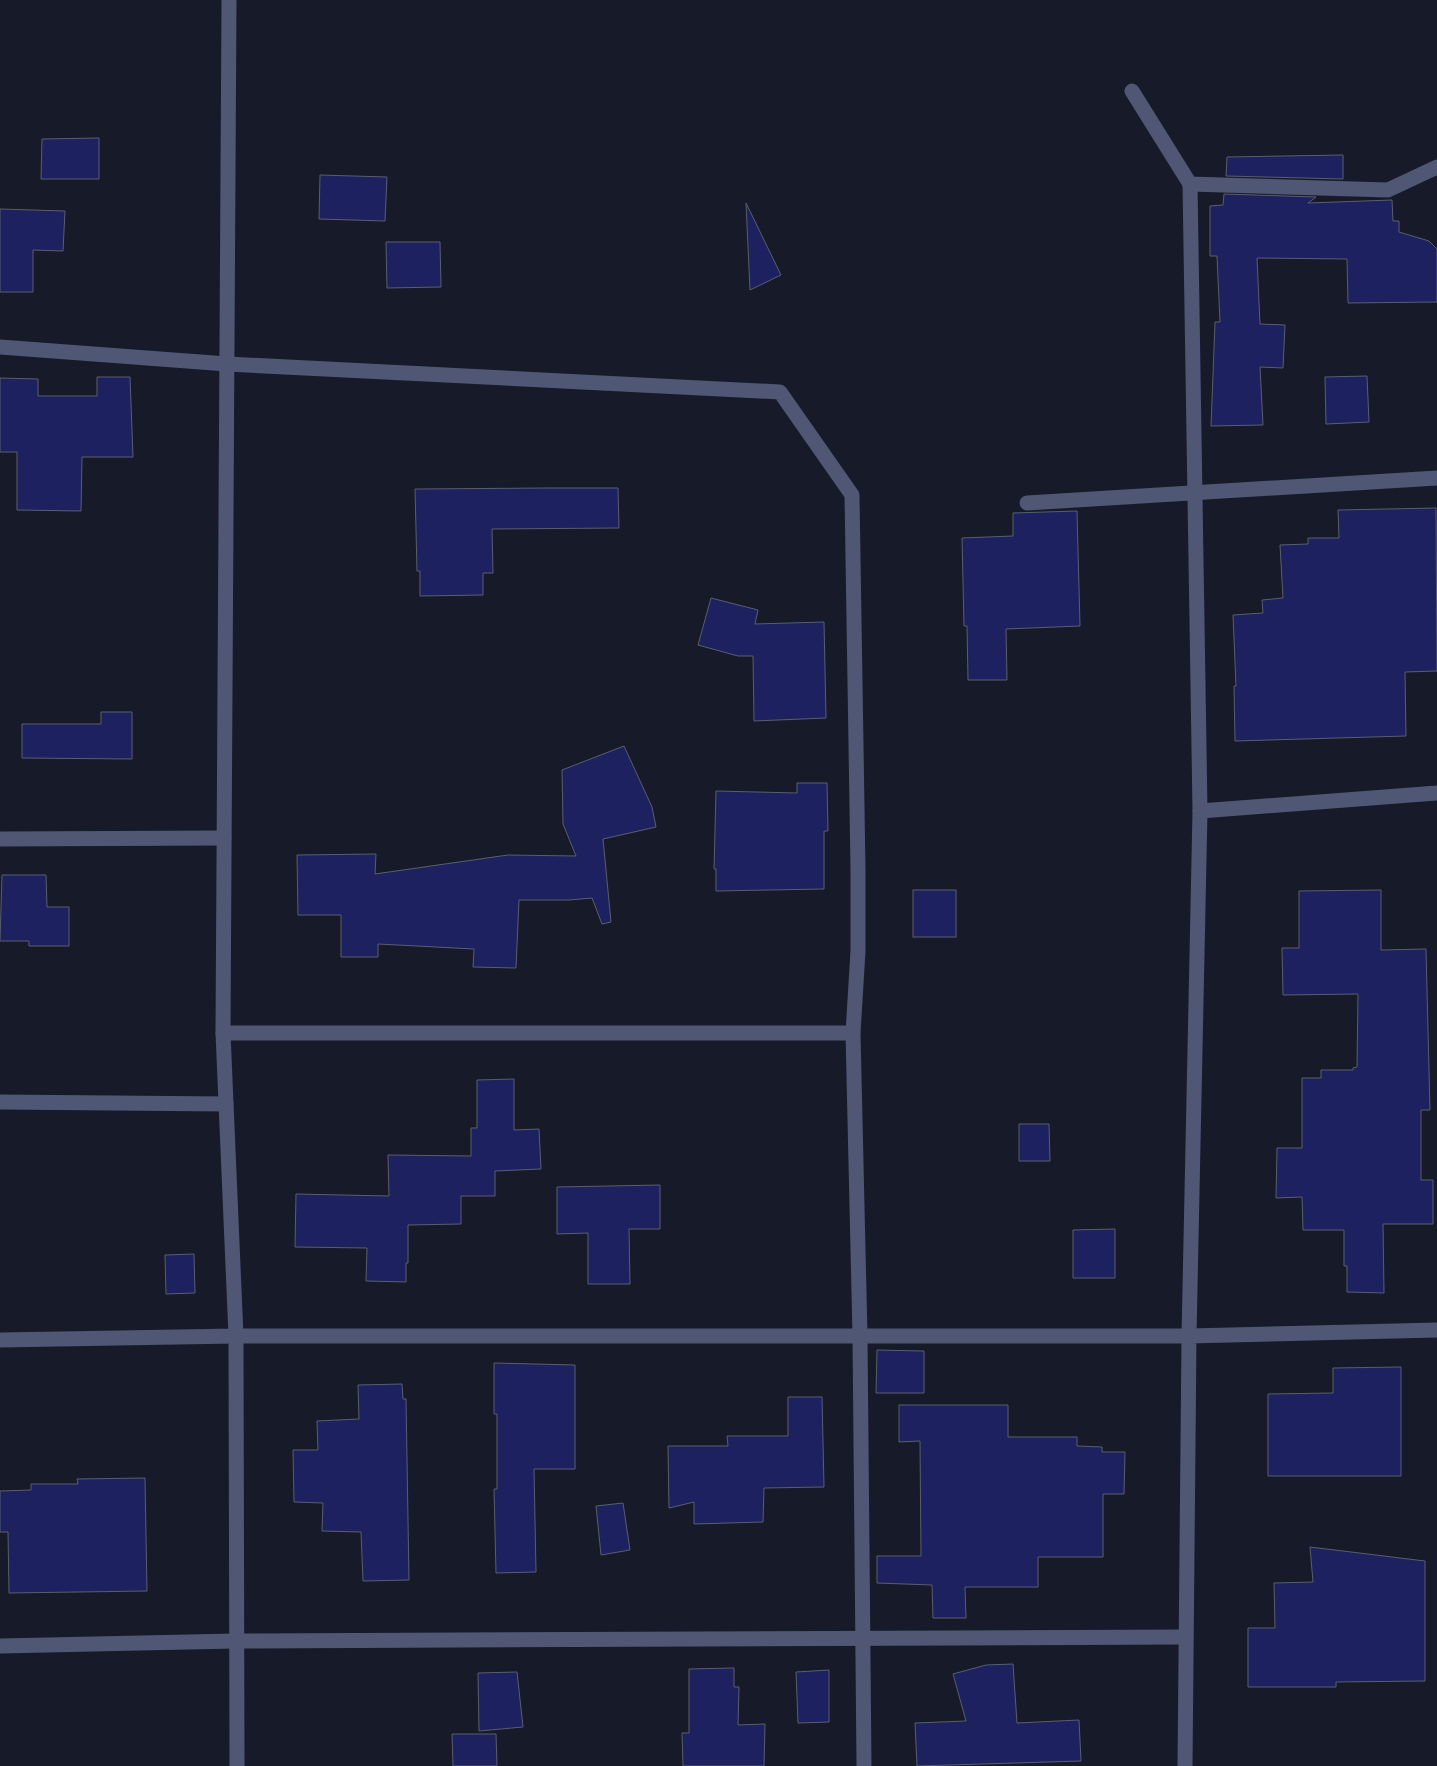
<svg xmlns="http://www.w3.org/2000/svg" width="1437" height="1766" font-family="'Crimson Pro',serif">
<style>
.building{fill:#1d2160;stroke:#5a5e6f}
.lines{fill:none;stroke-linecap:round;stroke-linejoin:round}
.street{stroke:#505774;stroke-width:15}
</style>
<rect width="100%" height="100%" fill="#171a28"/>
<g class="building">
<polygon points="99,138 99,179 41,179 42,139"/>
<polygon points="1343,155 1343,179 1226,176 1227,157"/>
<polygon points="320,175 387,177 385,221 319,219"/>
<polygon points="1224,194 1316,197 1308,203 1392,200 1393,221 1399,221 1399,232 1429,241 1437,249 1437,302 1348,303 1347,259 1257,258 1260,324 1285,325 1283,368 1260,367 1263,425 1211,426 1215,322 1220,322 1217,256 1210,256 1210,206 1223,205"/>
<polygon points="746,203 781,275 750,290"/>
<polygon points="0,209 65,211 63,251 33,250 33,292 0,292"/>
<polygon points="386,242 440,242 441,287 387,288"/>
<polygon points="1367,376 1369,422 1326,424 1325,377"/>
<polygon points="97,377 130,377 133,457 82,457 81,511 17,510 17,452 0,452 0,378 38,379 38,396 97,396"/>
<polygon points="550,488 618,488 619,528 492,529 493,573 483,573 483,595 420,596 420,571 417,571 415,489"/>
<polygon points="1436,508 1437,671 1405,672 1406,736 1235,741 1234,686 1236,686 1233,615 1263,613 1262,600 1283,598 1280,545 1308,544 1308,538 1339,538 1338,510"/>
<polygon points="1077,511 1080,626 1006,629 1007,680 968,680 967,626 964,626 962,538 1013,536 1013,513"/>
<polygon points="711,598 758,610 755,624 824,622 826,718 754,721 753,656 738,656 698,645"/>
<polygon points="101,712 132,712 132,759 22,758 22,724 101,724"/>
<polygon points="624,746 652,807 656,827 603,839 611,922 602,924 592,898 569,900 519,900 516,968 473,967 474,949 378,944 378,957 341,957 341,915 298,915 297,855 376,854 375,874 508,855 576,856 563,824 562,770"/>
<polygon points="797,783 827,783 828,831 824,831 824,889 716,891 716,869 714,869 716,791 797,793"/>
<polygon points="2,875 46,875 47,907 69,907 69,946 29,946 29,941 0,941"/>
<rect x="913" y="890" width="43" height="47"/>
<polygon points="1381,890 1381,950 1426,949 1430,1110 1421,1110 1421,1180 1433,1180 1433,1224 1383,1224 1384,1293 1347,1292 1347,1266 1344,1266 1344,1230 1303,1230 1302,1197 1276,1198 1277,1148 1302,1148 1302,1078 1321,1078 1321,1070 1353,1070 1353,1068 1357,1067 1358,994 1283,995 1282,948 1299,948 1299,891"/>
<polygon points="514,1079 514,1130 539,1129 541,1169 495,1171 495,1196 461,1196 461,1224 408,1225 408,1263 406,1263 406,1282 366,1281 367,1248 295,1247 296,1194 389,1196 388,1155 471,1156 471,1128 477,1128 477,1080"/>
<polygon points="1019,1124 1049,1124 1050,1161 1019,1161"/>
<polygon points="660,1185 660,1229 629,1229 630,1284 588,1284 588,1233 557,1234 557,1187"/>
<polygon points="1115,1229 1115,1278 1073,1278 1073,1230"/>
<polygon points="194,1254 195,1293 166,1294 165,1255"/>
<polygon points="877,1350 924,1351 924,1393 876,1393"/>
<polygon points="494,1363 575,1365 575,1469 534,1469 536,1572 496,1573 494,1489 497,1489 497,1414 494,1414"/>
<polygon points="1401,1367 1401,1476 1268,1476 1268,1394 1333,1393 1333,1368"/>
<polygon points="402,1384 403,1399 406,1399 409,1580 363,1581 361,1532 322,1531 323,1503 294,1502 293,1450 318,1450 317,1421 359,1419 358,1385"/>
<polygon points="788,1397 822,1397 824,1487 764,1488 763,1522 694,1524 694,1502 669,1508 668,1446 728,1446 727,1436 788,1436"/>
<polygon points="899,1405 1008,1405 1008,1437 1077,1437 1077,1446 1102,1447 1102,1452 1125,1452 1124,1494 1103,1494 1103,1557 1038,1557 1038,1587 965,1587 966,1618 933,1618 932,1585 877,1583 877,1556 921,1556 920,1441 899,1442"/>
<polygon points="145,1478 147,1591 9,1593 8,1532 0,1532 0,1491 31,1490 31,1484 78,1484 77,1479"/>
<polygon points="623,1503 630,1550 601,1555 596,1506"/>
<polygon points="1310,1547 1425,1561 1425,1681 1336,1682 1336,1687 1248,1687 1248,1628 1275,1628 1274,1583 1313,1582"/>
<polygon points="1013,1664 1017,1723 1079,1720 1081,1761 917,1766 915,1723 966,1721 953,1674 986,1665"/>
<polygon points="734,1668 734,1687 739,1687 738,1725 765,1724 764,1766 683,1766 682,1733 689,1733 689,1669"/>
<polygon points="829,1670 829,1722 798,1723 796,1672"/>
<polygon points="517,1672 523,1727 479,1731 478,1673"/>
<polygon points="452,1734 496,1734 497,1766 453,1766"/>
</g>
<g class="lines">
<g class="street">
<polyline points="1132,91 1190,184 1388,190 1437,167"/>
<polyline points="1190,184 1200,811"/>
<polyline points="0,347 227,364 780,392 852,495 858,870 858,951 853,1033 860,1336 864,1766"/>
<polyline points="1027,503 1437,478"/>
<polyline points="0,839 224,838"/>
<polyline points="223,1033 853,1033"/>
<polyline points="0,1102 226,1104"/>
<polyline points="0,1340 236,1336 223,1033 229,0"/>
<polyline points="0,1646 235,1641 1186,1637"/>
<polyline points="237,1766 236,1336 1189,1336 1200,811 1437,793"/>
<polyline points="1185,1766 1189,1336 1437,1330"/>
</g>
</g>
</svg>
